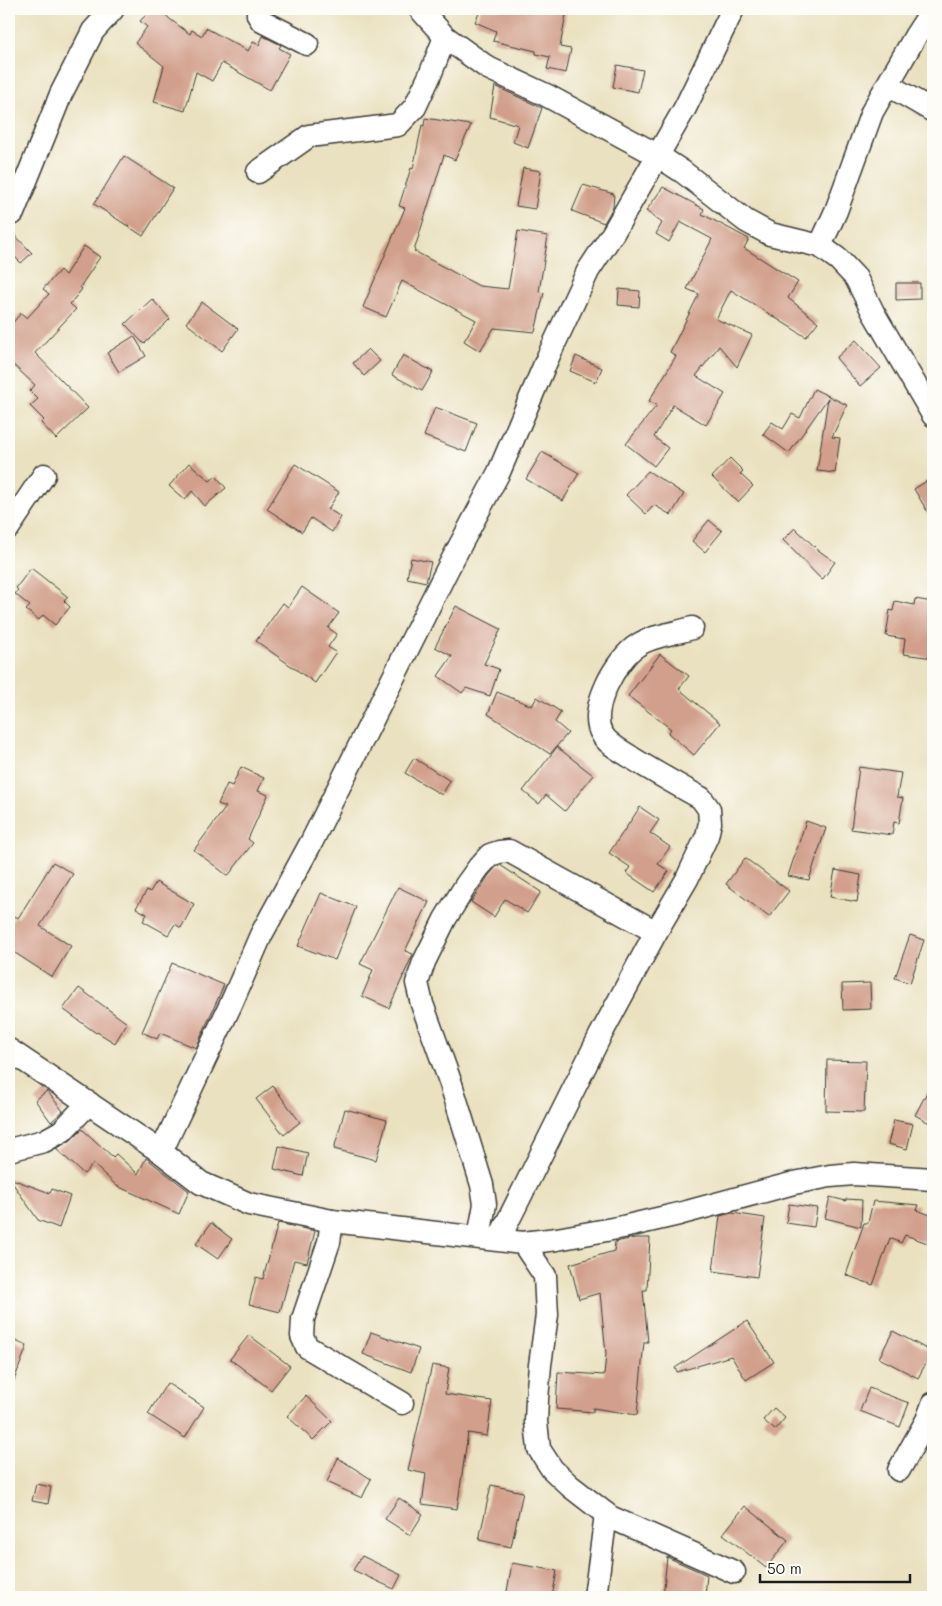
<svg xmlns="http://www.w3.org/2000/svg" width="942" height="1606" font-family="Mali,sans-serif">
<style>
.building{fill:#d19f8b}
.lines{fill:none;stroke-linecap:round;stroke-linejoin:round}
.street-casing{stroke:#3b3a35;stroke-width:25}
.street{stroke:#fff;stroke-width:22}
</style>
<rect width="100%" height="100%" fill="#fdfcf7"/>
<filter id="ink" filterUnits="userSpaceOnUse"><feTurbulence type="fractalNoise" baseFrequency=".02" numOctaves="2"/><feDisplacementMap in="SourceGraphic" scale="10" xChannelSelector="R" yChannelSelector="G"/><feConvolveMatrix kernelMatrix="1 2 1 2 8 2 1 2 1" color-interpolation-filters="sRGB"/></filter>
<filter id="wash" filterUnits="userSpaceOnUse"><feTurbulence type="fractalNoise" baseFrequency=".0096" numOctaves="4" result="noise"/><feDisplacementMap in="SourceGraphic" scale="20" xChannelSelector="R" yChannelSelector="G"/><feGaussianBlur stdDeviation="1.12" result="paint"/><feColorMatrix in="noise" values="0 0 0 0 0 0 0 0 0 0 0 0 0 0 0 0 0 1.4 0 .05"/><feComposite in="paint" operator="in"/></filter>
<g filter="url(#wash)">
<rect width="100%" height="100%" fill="#eae1c0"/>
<g id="blocks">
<g class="building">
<polygon points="152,9 159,9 171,20 190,34 192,30 202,36 206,28 248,51 253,42 259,45 263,36 281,45 279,48 290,54 270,90 222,63 212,81 196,72 185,111 154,102 164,66 135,43 147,27 140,21"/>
<polygon points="481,9 567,9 560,47 571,49 566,73 547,69 550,57 536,54 536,51 493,41 496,31 475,22"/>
<polygon points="617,65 643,70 638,92 613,87"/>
<polygon points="495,86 542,108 528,148 513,142 518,125 490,117"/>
<polygon points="425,118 471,125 455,160 444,155 414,251 479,286 508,289 518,231 548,236 539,292 544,293 535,332 494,328 480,351 464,341 476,320 402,281 386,317 363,307 405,208 399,206 411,168 413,169 422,125 424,126"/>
<polygon points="124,156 173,188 143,236 94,204"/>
<polygon points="523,168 541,171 535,209 516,206"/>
<polygon points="583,185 614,194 613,207 604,223 572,211"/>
<polygon points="663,187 704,209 702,214 749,239 744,248 798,282 788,298 818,322 806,337 731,290 716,319 752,335 737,367 719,346 696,376 725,394 706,425 673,405 654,437 668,448 654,466 626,444 657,405 649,401 676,356 670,352 699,294 687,289 712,239 680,222 669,242 656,234 662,223 646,211"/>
<polygon points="9,229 32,253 21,263 9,251"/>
<polygon points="84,246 100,257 80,287 82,289 70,304 76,309 35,353 88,408 56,439 41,423 44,420 30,406 38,399 30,391 35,385 9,361 9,327 21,313 27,318 49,294 43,289 60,270 65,275"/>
<polygon points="896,283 920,283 920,299 896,300"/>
<polygon points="619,289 640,291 639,307 618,305"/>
<polygon points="152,299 170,319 144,344 125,324"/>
<polygon points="202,302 238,329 222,351 186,323"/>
<polygon points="134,336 146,356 119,372 107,353"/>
<polygon points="856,340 881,368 860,386 836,358"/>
<polygon points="368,349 380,361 364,376 353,363"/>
<polygon points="403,355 433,372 422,391 392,375"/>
<polygon points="576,356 602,368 596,382 570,371"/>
<polygon points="814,389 847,405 832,437 840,438 835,473 817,471 828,398 789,453 763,434 772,422 783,429 792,414 800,418"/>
<polygon points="435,407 477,423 466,452 424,436"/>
<polygon points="542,452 579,473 563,501 526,479"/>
<polygon points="730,458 743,471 740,474 753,486 738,502 712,477"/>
<polygon points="189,463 210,481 216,476 226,488 205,506 192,491 185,500 169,486"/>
<polygon points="295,464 339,492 328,509 341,517 332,532 311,518 302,532 267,509"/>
<polygon points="648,471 684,494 671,515 654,505 646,514 626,495"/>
<polygon points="933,477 933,521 914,489"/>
<polygon points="709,520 722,531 705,552 692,541"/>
<polygon points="795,528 818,550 835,562 822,580 783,540"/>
<polygon points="411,558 431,562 426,582 407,578"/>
<polygon points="31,568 68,597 64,601 70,607 55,625 43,615 39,620 26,610 30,606 15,594 18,590 16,588"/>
<polygon points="302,587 339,613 328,628 337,634 328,647 336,652 315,683 256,641 283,603 288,607"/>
<polygon points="915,599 933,602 933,658 903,654 905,639 886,636 890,610 893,611 895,601 914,605"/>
<polygon points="456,606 501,629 484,664 499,669 490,696 466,688 462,693 438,676 452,656 435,647"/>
<polygon points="660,654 689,676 679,689 720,723 694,755 668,733 671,729 628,696"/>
<polygon points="497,692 532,706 537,697 561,712 555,722 568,733 550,754 488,714"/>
<polygon points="557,747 593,775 565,811 546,795 539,804 523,791"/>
<polygon points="414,758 450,781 442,795 405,773"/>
<polygon points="241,767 264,778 258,791 268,795 248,839 253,843 228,876 194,850 226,807 218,804 227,784 232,786"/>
<polygon points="859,767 901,773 897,797 903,798 899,823 894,822 892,835 851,829"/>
<polygon points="640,807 659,820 650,833 670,847 658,864 669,871 654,892 626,873 630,867 609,853"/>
<polygon points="806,821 826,828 809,880 788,876"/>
<polygon points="745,858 789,891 769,917 726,884"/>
<polygon points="53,862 73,874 40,926 71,946 52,977 9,949 9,927 15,916 18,918"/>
<polygon points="500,865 541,892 527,913 505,899 494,917 471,902 489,875 497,866"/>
<polygon points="835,870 861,875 857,902 830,897"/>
<polygon points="156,882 194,904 181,928 175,924 168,935 143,921 147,914 136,908 147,890 150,892"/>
<polygon points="398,887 429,902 405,951 413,954 389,1008 362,996 373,970 360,964"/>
<polygon points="321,893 356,907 335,960 298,946"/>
<polygon points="910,935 924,940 910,983 895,978"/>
<polygon points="172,963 224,985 196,1048 160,1033 157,1039 142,1032"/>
<polygon points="870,983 871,1009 843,1010 842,984"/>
<polygon points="79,988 127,1023 115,1043 97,1032 96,1033 63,1009"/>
<polygon points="827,1060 866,1061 864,1112 826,1111"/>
<polygon points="933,1081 933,1125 915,1115"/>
<polygon points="273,1086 300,1122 284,1135 256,1099"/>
<polygon points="47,1091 63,1111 51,1122 35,1100"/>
<polygon points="345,1109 387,1120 376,1160 334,1149"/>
<polygon points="894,1120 913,1124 907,1149 888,1144"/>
<polygon points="82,1129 113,1157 116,1154 138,1174 146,1158 189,1191 179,1214 117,1186 93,1164 84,1174 56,1149 71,1140"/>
<polygon points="279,1146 308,1153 303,1176 274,1169"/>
<polygon points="9,1178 50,1193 52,1189 70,1196 59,1228 38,1220"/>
<polygon points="830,1197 846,1201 846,1199 862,1200 861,1227 825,1218"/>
<polygon points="873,1201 919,1205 917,1210 933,1216 933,1245 905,1235 901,1243 890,1238 873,1285 846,1275 864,1223 868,1223"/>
<polygon points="789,1204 817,1208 814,1227 786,1223"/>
<polygon points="732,1213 765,1218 757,1277 713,1271 720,1216"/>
<polygon points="211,1223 232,1239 218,1259 196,1244"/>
<polygon points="278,1223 315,1231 307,1263 294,1260 280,1312 249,1304 256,1277 263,1279"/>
<polygon points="635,1238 650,1238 647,1290 643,1290 648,1342 644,1342 637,1415 593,1408 593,1412 556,1409 558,1372 604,1375 606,1354 600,1293 579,1299 570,1264 614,1251 615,1242"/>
<polygon points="747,1321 774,1362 746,1380 731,1356 677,1372 675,1368"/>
<polygon points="893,1331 932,1352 918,1378 879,1358"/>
<polygon points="371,1332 419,1349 411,1372 363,1354"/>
<polygon points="249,1335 290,1366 271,1390 230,1359"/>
<polygon points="9,1338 27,1346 10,1391 9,1390"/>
<polygon points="432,1365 449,1368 445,1394 492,1401 487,1436 468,1433 457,1509 422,1504 426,1474 408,1470"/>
<polygon points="167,1383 204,1407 185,1438 148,1414"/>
<polygon points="869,1388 909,1403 900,1427 860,1411"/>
<polygon points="306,1396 332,1421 313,1440 287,1416"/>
<polygon points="774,1408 785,1418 775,1430 763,1420"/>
<polygon points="338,1458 371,1479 362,1498 327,1482"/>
<polygon points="36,1484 51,1487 48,1504 32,1501"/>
<polygon points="491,1485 523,1492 511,1547 479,1540"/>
<polygon points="399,1498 423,1514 410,1535 385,1519"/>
<polygon points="745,1506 788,1540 766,1568 723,1534"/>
<polygon points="362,1556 401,1575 394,1589 353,1570"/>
<polygon points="667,1557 707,1575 705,1597 663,1597"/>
<polygon points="512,1563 557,1571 552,1597 506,1597"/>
</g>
</g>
</g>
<g filter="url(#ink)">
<use href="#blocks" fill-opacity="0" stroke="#3b3a35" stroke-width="1"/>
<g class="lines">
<g class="street-casing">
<g id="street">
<polyline points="258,9 258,15 262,21 307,44"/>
<polyline points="420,9 445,37 488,68 546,95 657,155 683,172 746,221 770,234 820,246 838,259 856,278 873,312 933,415"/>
<polyline points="888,85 933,111"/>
<polyline points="258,172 309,136 398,125 415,107 430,75 445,37"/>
<polyline points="13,213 61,94 93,31 113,9"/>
<polyline points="820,246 836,211 872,112 916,35 933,9"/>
<polyline points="9,527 44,475"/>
<polyline points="9,1050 161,1152 201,1183 249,1204 332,1221 523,1243 557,1239 623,1227 679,1214 794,1183 830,1176 854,1174 933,1179"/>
<polyline points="9,1150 44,1141 62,1131 89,1103"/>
<polyline points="161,1152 231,1004 261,935 312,841 447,570 499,472 548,357 588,271 613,233 685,108 733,9"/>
<polyline points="332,1221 329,1242 303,1319 302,1336 307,1347 402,1403"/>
<polyline points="479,1237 485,1204 482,1185 451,1084 422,1004 417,983 424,962 445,919 466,885 479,867 490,855 499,852 509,851 656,932"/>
<path d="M499,1239L600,1036L656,932L687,879L707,836L710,823L709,809L701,798C678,785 654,772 632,758C622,751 608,745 602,734C587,711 617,657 638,645C651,636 677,633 692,628"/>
<polyline points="523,1243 545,1276 547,1315 540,1365 537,1399 536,1422 539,1449 552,1469 570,1486 610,1517 734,1572"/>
<polyline points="899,1470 927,1420 933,1404"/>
<polyline points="595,1597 606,1514"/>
</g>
</g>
<use href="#street" class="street"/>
</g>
</g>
<rect width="942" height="1606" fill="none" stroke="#fdfcf7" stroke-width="30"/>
<path d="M760 1574v8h150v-8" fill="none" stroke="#1c1c1c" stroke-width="2.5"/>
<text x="767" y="1574" font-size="15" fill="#1c1c1c" stroke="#fdfcf7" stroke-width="4" paint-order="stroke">50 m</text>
</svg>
